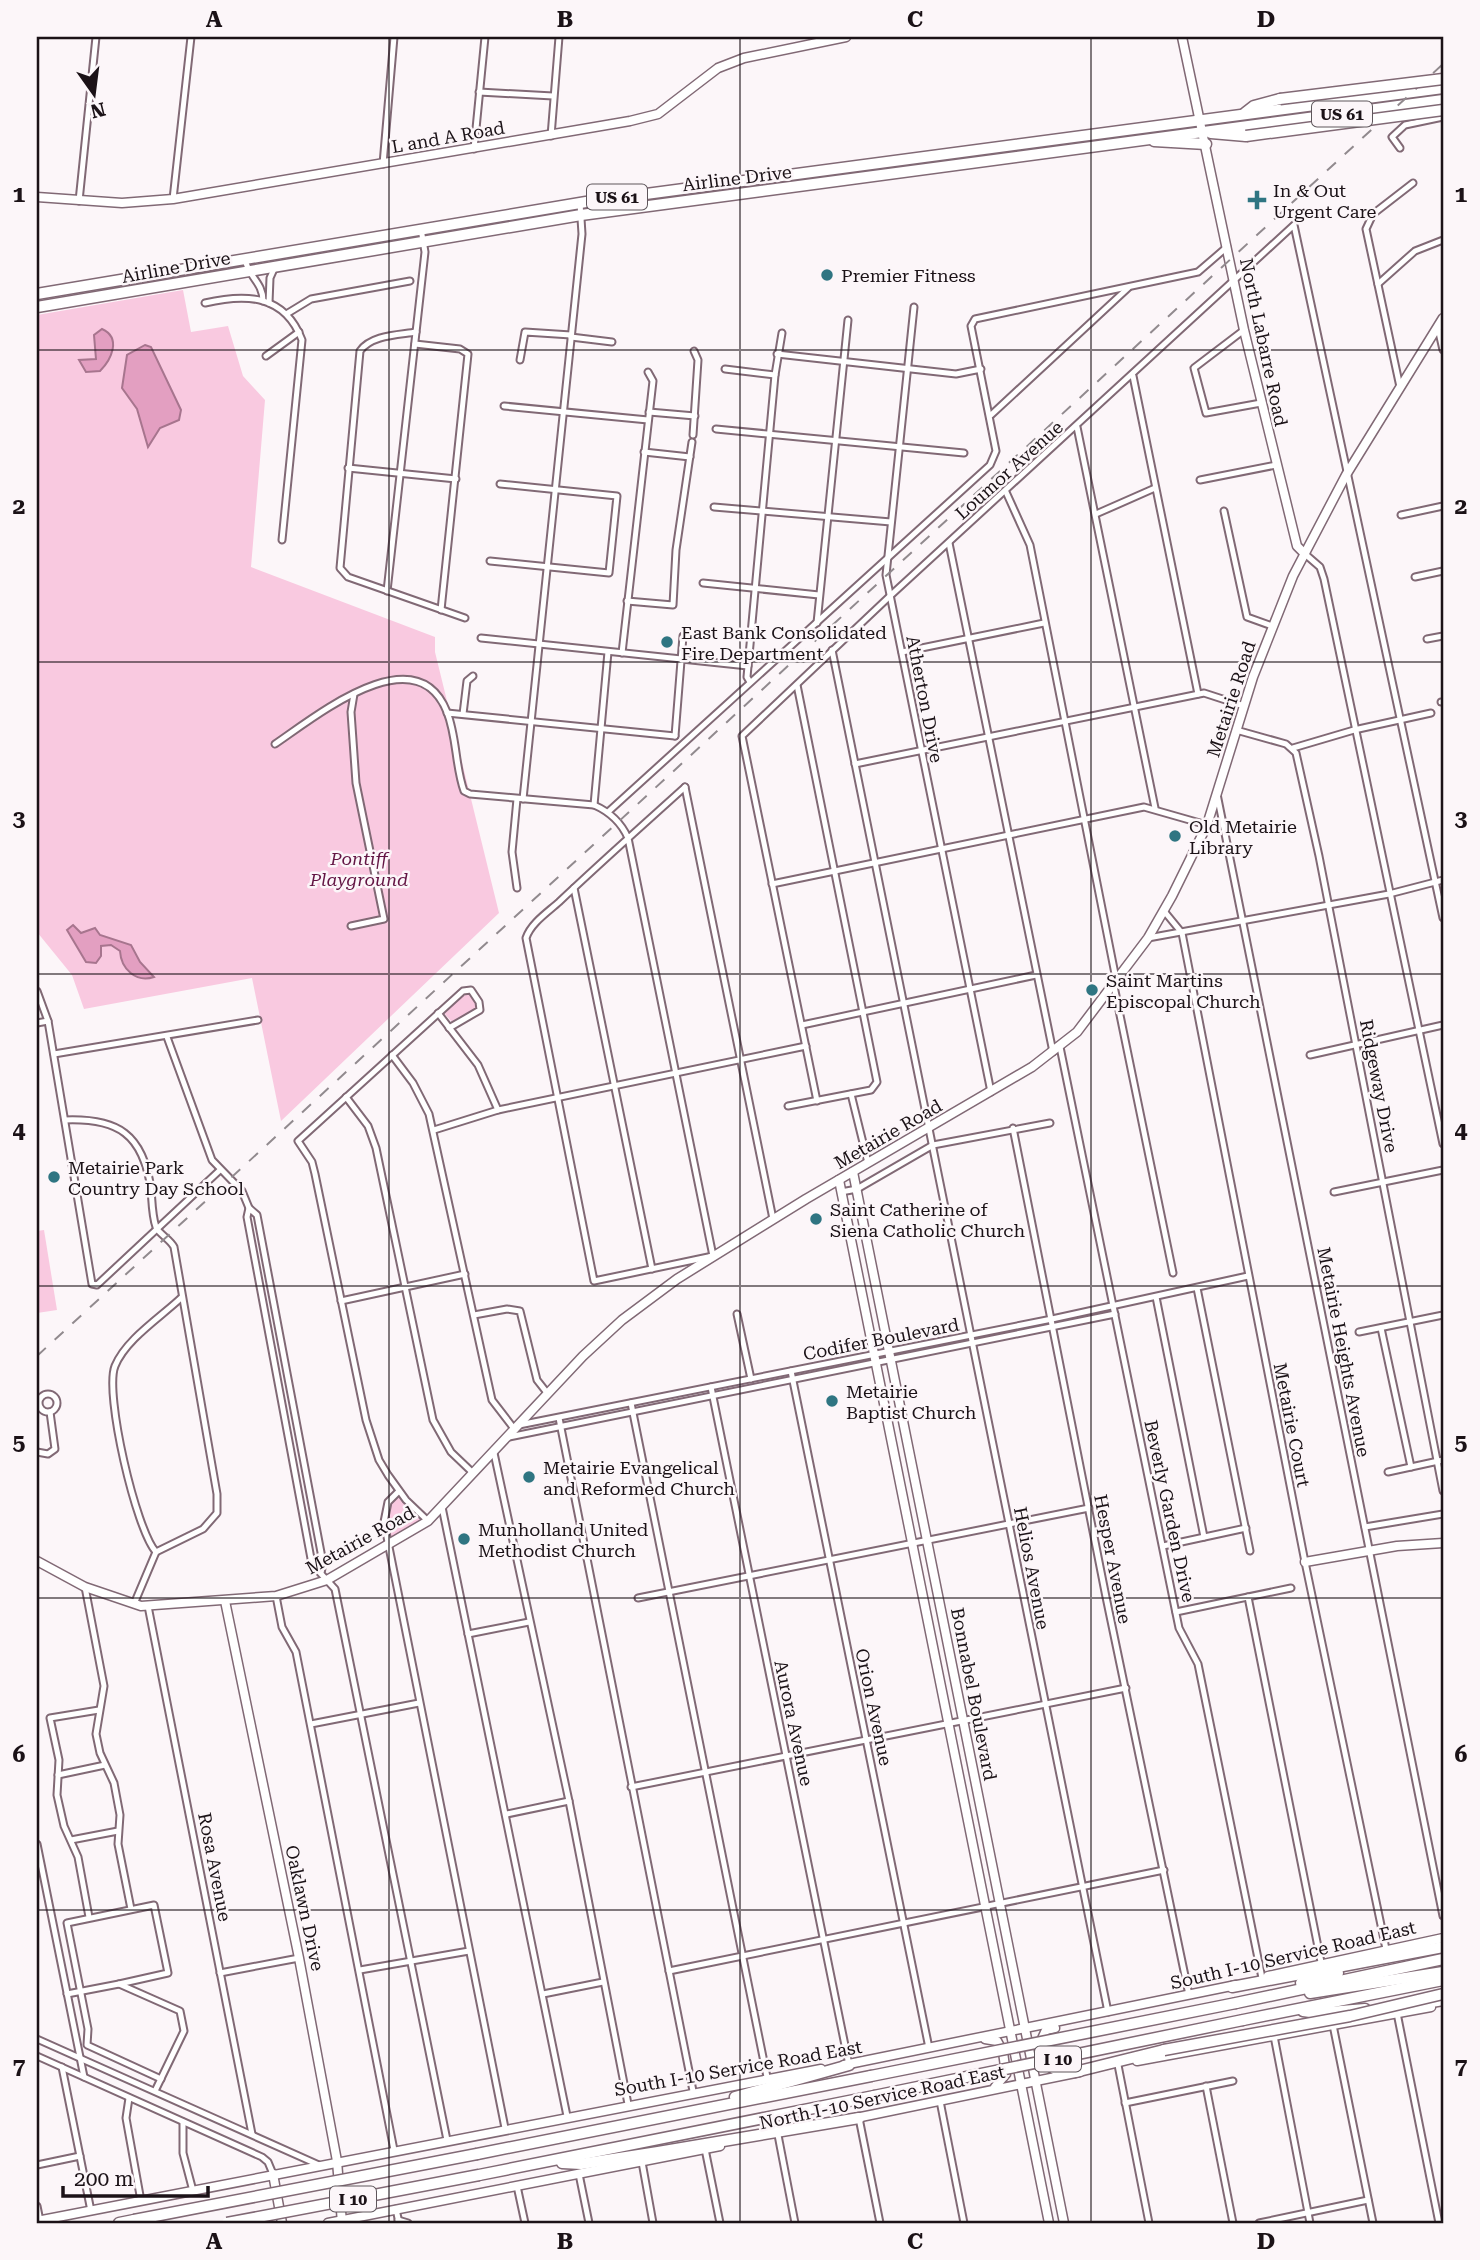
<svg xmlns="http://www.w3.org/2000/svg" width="1480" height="2260" font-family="'Roboto Serif',serif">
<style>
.green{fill:#f9c9e0}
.water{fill:#e39fc1;stroke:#a7758e;stroke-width:2}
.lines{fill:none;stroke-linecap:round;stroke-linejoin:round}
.street-casing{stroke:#816975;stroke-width:9}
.secondary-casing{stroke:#816975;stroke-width:11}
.highway-casing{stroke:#816975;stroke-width:13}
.street{stroke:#fff;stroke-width:5}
.secondary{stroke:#fff;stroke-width:8}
.highway{stroke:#fff;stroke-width:10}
.rail{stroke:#918a8e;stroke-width:2;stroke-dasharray:12 12;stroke-linecap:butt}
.highway-bridge-casing{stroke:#816975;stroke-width:13;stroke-linecap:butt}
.highway-bridge{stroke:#fff;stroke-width:10}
.grid{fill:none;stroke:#1b1217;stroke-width:2;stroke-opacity:0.55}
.poi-dot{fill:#2f7582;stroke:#fcf6f9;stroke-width:2.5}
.labels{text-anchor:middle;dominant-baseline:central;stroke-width:5;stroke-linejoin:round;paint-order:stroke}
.shield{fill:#fcf6f9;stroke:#5e565b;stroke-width:2}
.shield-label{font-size:16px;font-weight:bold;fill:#1b1217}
.street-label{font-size:18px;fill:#1b1217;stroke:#fcf6f9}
.poi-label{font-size:18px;fill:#1b1217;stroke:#fcf6f9;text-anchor:start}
.park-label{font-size:18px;font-style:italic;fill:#631544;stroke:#fcf6f9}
.neatline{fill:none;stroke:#1b1217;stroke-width:2.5}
.grid-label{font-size:23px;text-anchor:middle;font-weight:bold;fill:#1b1217}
</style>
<rect width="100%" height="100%" fill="#fcf6f9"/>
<g class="green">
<polygon points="183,290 191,332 228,326 243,376 265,400 251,567 435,637 435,652 499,913 281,1121 252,978 84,1009 72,975 37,932 37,315"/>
<polygon points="468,993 478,1007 453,1023 442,1011"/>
<polygon points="44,1230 57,1310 37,1313 37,1231"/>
<polygon points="399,1491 428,1521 388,1546 388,1502"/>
</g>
<g class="water">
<path d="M102,329C122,338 111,360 100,371L86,372L79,360L96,359L94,335Z"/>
<polygon points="145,345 151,347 181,410 179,420 160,428 148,447 137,409 122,388 127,355"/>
<path d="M73,925L81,933L95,928L100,935L131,945L140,962L154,977C136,983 121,969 120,951L111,945L101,946V956L96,963L86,962L67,930Z"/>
</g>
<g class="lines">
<g class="street-casing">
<g id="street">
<polyline points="479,92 553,96"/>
<polyline points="551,136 559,37"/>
<polyline points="1400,148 1392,137 1405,125 1443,117"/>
<polyline points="474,149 485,37"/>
<polyline points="383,164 394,37"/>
<polyline points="173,199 191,37"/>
<polyline points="79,201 96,37"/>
<path d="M245,259C248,277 263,282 263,301"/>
<polyline points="1378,284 1415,251 1443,240"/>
<path d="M205,303C247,293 285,295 302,340L282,540"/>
<polyline points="269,303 270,278 274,269"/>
<polyline points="914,307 886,575 991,1092"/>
<polyline points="288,313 311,299 410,281"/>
<polyline points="1438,328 1443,350"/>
<polyline points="1244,330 1194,368 1206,413 1261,403"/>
<path d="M416,332C398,335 371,335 360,351L340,568L348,577L465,618"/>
<polyline points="571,337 612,342"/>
<polyline points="415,344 460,349 468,354 441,610"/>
<polyline points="777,354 956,374 981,369"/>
<polyline points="266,356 299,332"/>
<polyline points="520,360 525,332 571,335"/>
<polyline points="725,369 775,375"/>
<polyline points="1133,376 1198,694"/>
<polyline points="1400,387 1366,229 1373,214 1413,183"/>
<polyline points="504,406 648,420"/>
<polyline points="649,412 695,416"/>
<polyline points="991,415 1128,288"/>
<polyline points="1077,427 1155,808"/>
<polyline points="716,429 964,453"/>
<polyline points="693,435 698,360 694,351"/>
<polyline points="644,452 690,457"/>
<polyline points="348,468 456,479"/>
<polyline points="1200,480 1276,465"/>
<polyline points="1006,492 1030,545 1116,979"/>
<polyline points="714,507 891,522"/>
<polyline points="1224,511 1247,617 1272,626"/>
<polyline points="1096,514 1155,488"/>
<polyline points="1401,515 1443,506"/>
<polyline points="949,543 1053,1052"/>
<polyline points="1305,554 1320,567 1324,579 1443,1144"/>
<polyline points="490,561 609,573 617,496 500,484"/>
<polyline points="1415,577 1443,571"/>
<polyline points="703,583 819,595"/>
<polyline points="387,591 425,252 421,229"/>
<polyline points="627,601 673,605 676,550 692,442"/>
<polyline points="817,623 848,320"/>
<polyline points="481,638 748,666"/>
<polyline points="1427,639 1443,636"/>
<path d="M832,650C921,1105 1019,1558 1108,2012"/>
<polyline points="902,652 1044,623"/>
<polyline points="622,653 653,381 648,372"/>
<polyline points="750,682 747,677 775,375 782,333"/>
<polyline points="1441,702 1443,702"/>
<polyline points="447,713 675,736"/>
<polyline points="463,714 467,681 473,676"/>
<polyline points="1236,730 1286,744 1296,753 1319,856 1443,1491"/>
<polyline points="675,736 683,636"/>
<path d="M275,744C315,717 416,634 447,712C457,737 455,766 464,791L470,794L594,805C610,812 621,822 628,838L713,1256L594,1281L526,938C531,923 548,912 559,902C600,863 643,825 685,787"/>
<polyline points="1293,748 1354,730 1431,713"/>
<polyline points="855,764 1204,693 1244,706"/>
<polyline points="685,787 773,1219"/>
<polyline points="1217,794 1443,1916"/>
<polyline points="517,799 512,852 517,888"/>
<polyline points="523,799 582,234 580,203"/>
<polyline points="594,805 608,652"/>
<polyline points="608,812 990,465 996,451 971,326 975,319 1198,272 1227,247"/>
<polyline points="772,884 1144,807 1207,825"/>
<polyline points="574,888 652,1269"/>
<polyline points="1164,911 1182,933 1305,1562 1386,1949"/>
<polyline points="351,926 384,919 356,783 351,712 354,694"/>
<polyline points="1148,938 1389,894 1443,880"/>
<polyline points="1114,986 1173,1273"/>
<polyline points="37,991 48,1021 92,1284 97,1285 220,1170"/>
<polyline points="438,1013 478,1065 498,1110"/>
<polyline points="37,1023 48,1021"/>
<polyline points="802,1025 1036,975"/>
<polyline points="167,1037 212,1160 242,1191 249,1208"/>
<polyline points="1060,1047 1179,1628 1198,1664 1262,1978"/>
<polyline points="54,1054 258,1020"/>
<polyline points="392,1055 413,1083 429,1114 492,1400 515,1430"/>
<polyline points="1310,1055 1443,1025"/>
<polyline points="851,1094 868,1163"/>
<polyline points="346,1097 368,1126 376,1148 433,1420 451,1452 473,1473"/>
<polyline points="817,1101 742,736 890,596 1294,225 1443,918"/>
<polyline points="788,1106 871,1090 877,1082 797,685"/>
<path d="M65,1120C118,1118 143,1134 151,1189C152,1200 152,1216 156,1227C159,1234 170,1239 174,1247L217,1494V1513L203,1529L156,1552"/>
<polyline points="1013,1128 1106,1597 1189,1995"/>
<polyline points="434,1130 498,1110 806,1046"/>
<polyline points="841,1192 857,1189 933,1145 1050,1123"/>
<polyline points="1334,1192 1443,1170"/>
<polyline points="1197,1288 1250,1551"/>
<polyline points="1156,1297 1204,1537"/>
<polyline points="341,1301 465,1274"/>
<polyline points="737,1314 751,1379"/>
<polyline points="474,1315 507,1309 520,1311 537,1380 548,1394"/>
<polyline points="1381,1328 1411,1467"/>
<polyline points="1359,1332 1443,1315"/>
<polyline points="791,1371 929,2048"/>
<polyline points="711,1387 849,2065"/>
<circle cx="48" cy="1403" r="9"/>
<polyline points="631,1403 767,2077"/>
<polyline points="559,1418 693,2091"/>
<polyline points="519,1425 1052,1319 1248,1276"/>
<polyline points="509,1437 1115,1314"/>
<polyline points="37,1452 48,1454 55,1449 50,1412"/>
<polyline points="494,1453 569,1801 628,2104"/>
<polyline points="1388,1472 1443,1460"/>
<polyline points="399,1491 388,1502 384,1522 505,2128"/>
<polyline points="442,1507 567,2116"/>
<polyline points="428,1521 406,1500 388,1475 379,1460 366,1420 315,1174 312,1162 298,1141 463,991 471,990 479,1002 480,1010 449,1028"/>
<polyline points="1365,1527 1443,1514"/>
<polyline points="1163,1546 1246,1528"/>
<path d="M156,1552C136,1530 104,1393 115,1366C126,1339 161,1317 182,1297"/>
<polyline points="321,1573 323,1563 257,1215 249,1208 247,1217 312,1564 335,1589 447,2140"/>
<polyline points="85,1587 104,1686 96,1734 100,1753 114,1783 120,1815 118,1844 131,1909"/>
<polyline points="276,1596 282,1627 296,1652 394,2150"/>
<polyline points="1248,1597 1321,1962"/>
<polyline points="638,1598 1089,1508"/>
<polyline points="134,1604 156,1552"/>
<polyline points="148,1606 252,2134"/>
<polyline points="1176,1612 1291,1588"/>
<polyline points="468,1634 529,1622"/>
<polyline points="311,1724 419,1703"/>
<polyline points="58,1775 105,1765"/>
<polyline points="631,1787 1126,1688"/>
<polyline points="507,1814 569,1801"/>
<polyline points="71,1840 118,1831"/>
<polyline points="37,1844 84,2077"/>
<polyline points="89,1917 78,1857 64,1826 57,1795 59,1760 50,1718 99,1710"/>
<polyline points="360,1970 469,1951"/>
<polyline points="669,1971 1164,1870"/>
<polyline points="220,1973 299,1958"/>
<polyline points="119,1984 168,1973 154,1905 67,1923 88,2029 87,2045 161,2079"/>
<polyline points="67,1994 119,1984 180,2011 184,2031 155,2091"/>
<polyline points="543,1994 603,1982"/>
<polyline points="1397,2013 1439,2223"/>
<polyline points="1333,2025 1373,2223"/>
<polyline points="1274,2036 1310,2223"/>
<polyline points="37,2039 319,2165"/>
<polyline points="37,2056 262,2157 268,2162 273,2174"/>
<polyline points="1118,2065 1149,2223"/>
<polyline points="62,2067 91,2211"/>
<polyline points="1206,2086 1233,2223"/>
<polyline points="129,2098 126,2118 141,2201"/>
<polyline points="940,2101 964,2223"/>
<polyline points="1125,2103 1233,2081"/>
<polyline points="859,2118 880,2223"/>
<polyline points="183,2122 183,2153 193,2191"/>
<polyline points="778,2135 795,2223"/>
<polyline points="705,2149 720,2223"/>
<polyline points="642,2162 653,2223"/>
<polyline points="37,2165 80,2156"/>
<polyline points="579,2174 589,2223"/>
<polyline points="517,2186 525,2223"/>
<polyline points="37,2206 40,2221"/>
<polyline points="396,2209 399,2223"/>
<polyline points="398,2220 408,2223"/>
<polyline points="1259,2223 1368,2200"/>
</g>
</g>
<g class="secondary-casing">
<g id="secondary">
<polyline points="1182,37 1244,330 1297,546 1305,554"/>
<polyline points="37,197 122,203 173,199 630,121 658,114 718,68 744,58 846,37"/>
<polyline points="853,1172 1064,2223"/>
<polyline points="839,1180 1049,2223"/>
<polyline points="37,1561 85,1587 141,1606 276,1596 327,1580 428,1521 583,1356 622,1320 677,1279 806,1199 1032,1067 1077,1032 1148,938 1172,896 1207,825 1253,677 1293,576 1346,475 1443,318"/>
<polyline points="1305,1562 1397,1546 1443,1543"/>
<polyline points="225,1601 299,1958 337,2161 342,2223"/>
<polyline points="1268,1976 1443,1938"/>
<polyline points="1055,2028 1046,2030 1040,2043 1045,2064 1061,2074"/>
<polyline points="985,2039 997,2041 1003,2052 1006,2074 995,2087"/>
<polyline points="1137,2061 1431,2007"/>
<polyline points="844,2065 1236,1985"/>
<polyline points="856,2118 1080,2072"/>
<polyline points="273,2174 282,2223"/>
<polyline points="37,2221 821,2069"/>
<polyline points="328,2223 720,2146"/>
</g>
</g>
<g class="highway-casing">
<g id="highway">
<polyline points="1245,113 1254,106 1280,99"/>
<polyline points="1211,133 1246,136"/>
<polyline points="1154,141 1206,144"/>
<polyline points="37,294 586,202 1443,88"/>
<polyline points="37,307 581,215 1443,100"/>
<polyline points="1301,1983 1338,1973"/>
<polyline points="1232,1987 1443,1947"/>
<polyline points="1310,1993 1443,1972"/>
<polyline points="1236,2003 1443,1959"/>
<polyline points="1414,2005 1443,2000"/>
<polyline points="1303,2011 1318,2013 1365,2009"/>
<polyline points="1243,2020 1443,1980"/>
<polyline points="1075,2072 1164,2050"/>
<polyline points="735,2097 849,2065"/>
<polyline points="477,2154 871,2076"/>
<polyline points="562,2163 581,2164 658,2152 859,2118"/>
<polyline points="479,2175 874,2096"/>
<polyline points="119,2223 134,2220"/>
</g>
</g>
<use href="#street" class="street"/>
<use href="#secondary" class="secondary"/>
<use href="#highway" class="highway"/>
<polyline class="rail" points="37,1356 1443,64"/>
<g class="highway-bridge-casing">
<g id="highway-bridge">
<polyline points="1280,99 1443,79"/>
<polyline points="1246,136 1443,110"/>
<polyline points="1164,2050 1350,2016 1443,1994"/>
<polyline points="871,2076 1236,2003"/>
<polyline points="874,2096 1243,2020"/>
<polyline points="134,2220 477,2154"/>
<polyline points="227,2223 479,2175"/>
</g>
</g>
<use href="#highway-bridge" class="highway-bridge"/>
</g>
<path class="grid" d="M389,37V2223M740,37V2223M1091,37V2223M37,350H1443M37,662H1443M37,974H1443M37,1286H1443M37,1598H1443M37,1910H1443"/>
<g class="poi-dot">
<path d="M1253.5 189.5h7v7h7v7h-7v7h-7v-7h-7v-7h7z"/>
<circle cx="827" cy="275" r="7"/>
<circle cx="667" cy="642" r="7"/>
<circle cx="1175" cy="836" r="7"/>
<circle cx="1092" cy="990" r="7"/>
<circle cx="54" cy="1177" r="7"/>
<circle cx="816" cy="1219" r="7"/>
<circle cx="832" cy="1401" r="7"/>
<circle cx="529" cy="1477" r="7"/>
<circle cx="464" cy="1539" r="7"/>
</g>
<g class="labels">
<g class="shield">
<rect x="1312" y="101.5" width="60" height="25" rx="5"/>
<rect x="587" y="184.5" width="60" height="25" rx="5"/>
<rect x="1035" y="2046.5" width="46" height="25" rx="5"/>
<rect x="330" y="2186.5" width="46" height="25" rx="5"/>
</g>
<g class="shield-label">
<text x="1342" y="114">US 61</text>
<text x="617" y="197">US 61</text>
<text x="1058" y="2059">I 10</text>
<text x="353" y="2199">I 10</text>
</g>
<g class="street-label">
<text transform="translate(448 137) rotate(-10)">L and A Road</text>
<text transform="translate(737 178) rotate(-7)">Airline Drive</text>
<text transform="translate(176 267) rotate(-10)">Airline Drive</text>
<text transform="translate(1264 342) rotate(78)">North Labarre Road</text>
<text transform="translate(1009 470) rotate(-42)">Loumor Avenue</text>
<text transform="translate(925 699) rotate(79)">Atherton Drive</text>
<text transform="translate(1231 699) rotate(-72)">Metairie Road</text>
<text transform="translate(1379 1086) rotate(79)">Ridgeway Drive</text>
<text transform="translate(888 1134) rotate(-30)">Metairie Road</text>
<text transform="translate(881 1339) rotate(-11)">Codifer Boulevard</text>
<text transform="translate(1344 1352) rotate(79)">Metairie Heights Avenue</text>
<text transform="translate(1292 1425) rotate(79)">Metairie Court</text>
<text transform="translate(1170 1511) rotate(78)">Beverly Garden Drive</text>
<text transform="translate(360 1540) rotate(-29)">Metairie Road</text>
<text transform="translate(1113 1559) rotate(79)">Hesper Avenue</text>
<text transform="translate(1032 1568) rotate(79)">Helios Avenue</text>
<text transform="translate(974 1694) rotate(79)">Bonnabel Boulevard</text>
<text transform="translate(874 1707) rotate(78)">Orion Avenue</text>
<text transform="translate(794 1723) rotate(78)">Aurora Avenue</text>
<text transform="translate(215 1867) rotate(79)">Rosa Avenue</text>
<text transform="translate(305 1908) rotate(78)">Oaklawn Drive</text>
<text transform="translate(1293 1955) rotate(-13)">South I-10 Service Road East</text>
<text transform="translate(738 2068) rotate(-10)">South I-10 Service Road East</text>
<text transform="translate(882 2097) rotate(-12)">North I-10 Service Road East</text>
</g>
<g class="poi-label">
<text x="1273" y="190">In &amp; Out<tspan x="1273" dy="21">Urgent Care</tspan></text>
<text x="841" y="275">Premier Fitness</text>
<text x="681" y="632">East Bank Consolidated<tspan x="681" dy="21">Fire Department</tspan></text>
<text x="1189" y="826">Old Metairie<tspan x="1189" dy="21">Library</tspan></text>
<text x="1106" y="980">Saint Martins<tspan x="1106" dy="21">Episcopal Church</tspan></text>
<text x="68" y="1167">Metairie Park<tspan x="68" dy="21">Country Day School</tspan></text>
<text x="830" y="1209">Saint Catherine of<tspan x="830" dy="21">Siena Catholic Church</tspan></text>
<text x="846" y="1391">Metairie<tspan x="846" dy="21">Baptist Church</tspan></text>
<text x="543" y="1467">Metairie Evangelical<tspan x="543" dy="21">and Reformed Church</tspan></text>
<text x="478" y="1529">Munholland United<tspan x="478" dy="21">Methodist Church</tspan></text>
</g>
<g class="park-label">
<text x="359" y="858">Pontiff<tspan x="359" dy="21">Playground</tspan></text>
</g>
</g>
<rect width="1480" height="2260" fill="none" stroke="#fcf6f9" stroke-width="77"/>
<g transform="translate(94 94) rotate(166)" stroke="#fcf6f9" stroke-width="5" paint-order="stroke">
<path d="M0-5L12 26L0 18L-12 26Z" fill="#1b1217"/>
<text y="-10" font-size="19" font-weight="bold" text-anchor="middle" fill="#1b1217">N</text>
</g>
<path d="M63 2186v10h145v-10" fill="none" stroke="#1b1217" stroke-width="3.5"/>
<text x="74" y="2186" font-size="21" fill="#1b1217" stroke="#fcf6f9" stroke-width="5" paint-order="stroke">200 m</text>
<rect x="38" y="38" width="1404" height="2184" class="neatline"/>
<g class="grid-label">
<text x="214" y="27">A</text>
<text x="565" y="27">B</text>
<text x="915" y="27">C</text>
<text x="1266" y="27">D</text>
<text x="19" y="202">1</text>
<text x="1461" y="202">1</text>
<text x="19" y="514">2</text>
<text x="1461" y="514">2</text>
<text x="19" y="826">3</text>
<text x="1461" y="826">3</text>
<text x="19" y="1138">4</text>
<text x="1461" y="1138">4</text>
<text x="19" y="1450">5</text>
<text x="1461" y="1450">5</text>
<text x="19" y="1762">6</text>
<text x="1461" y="1762">6</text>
<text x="19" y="2074">7</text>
<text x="1461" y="2074">7</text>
<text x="214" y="2249">A</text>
<text x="565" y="2249">B</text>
<text x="915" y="2249">C</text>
<text x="1266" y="2249">D</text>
</g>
</svg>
